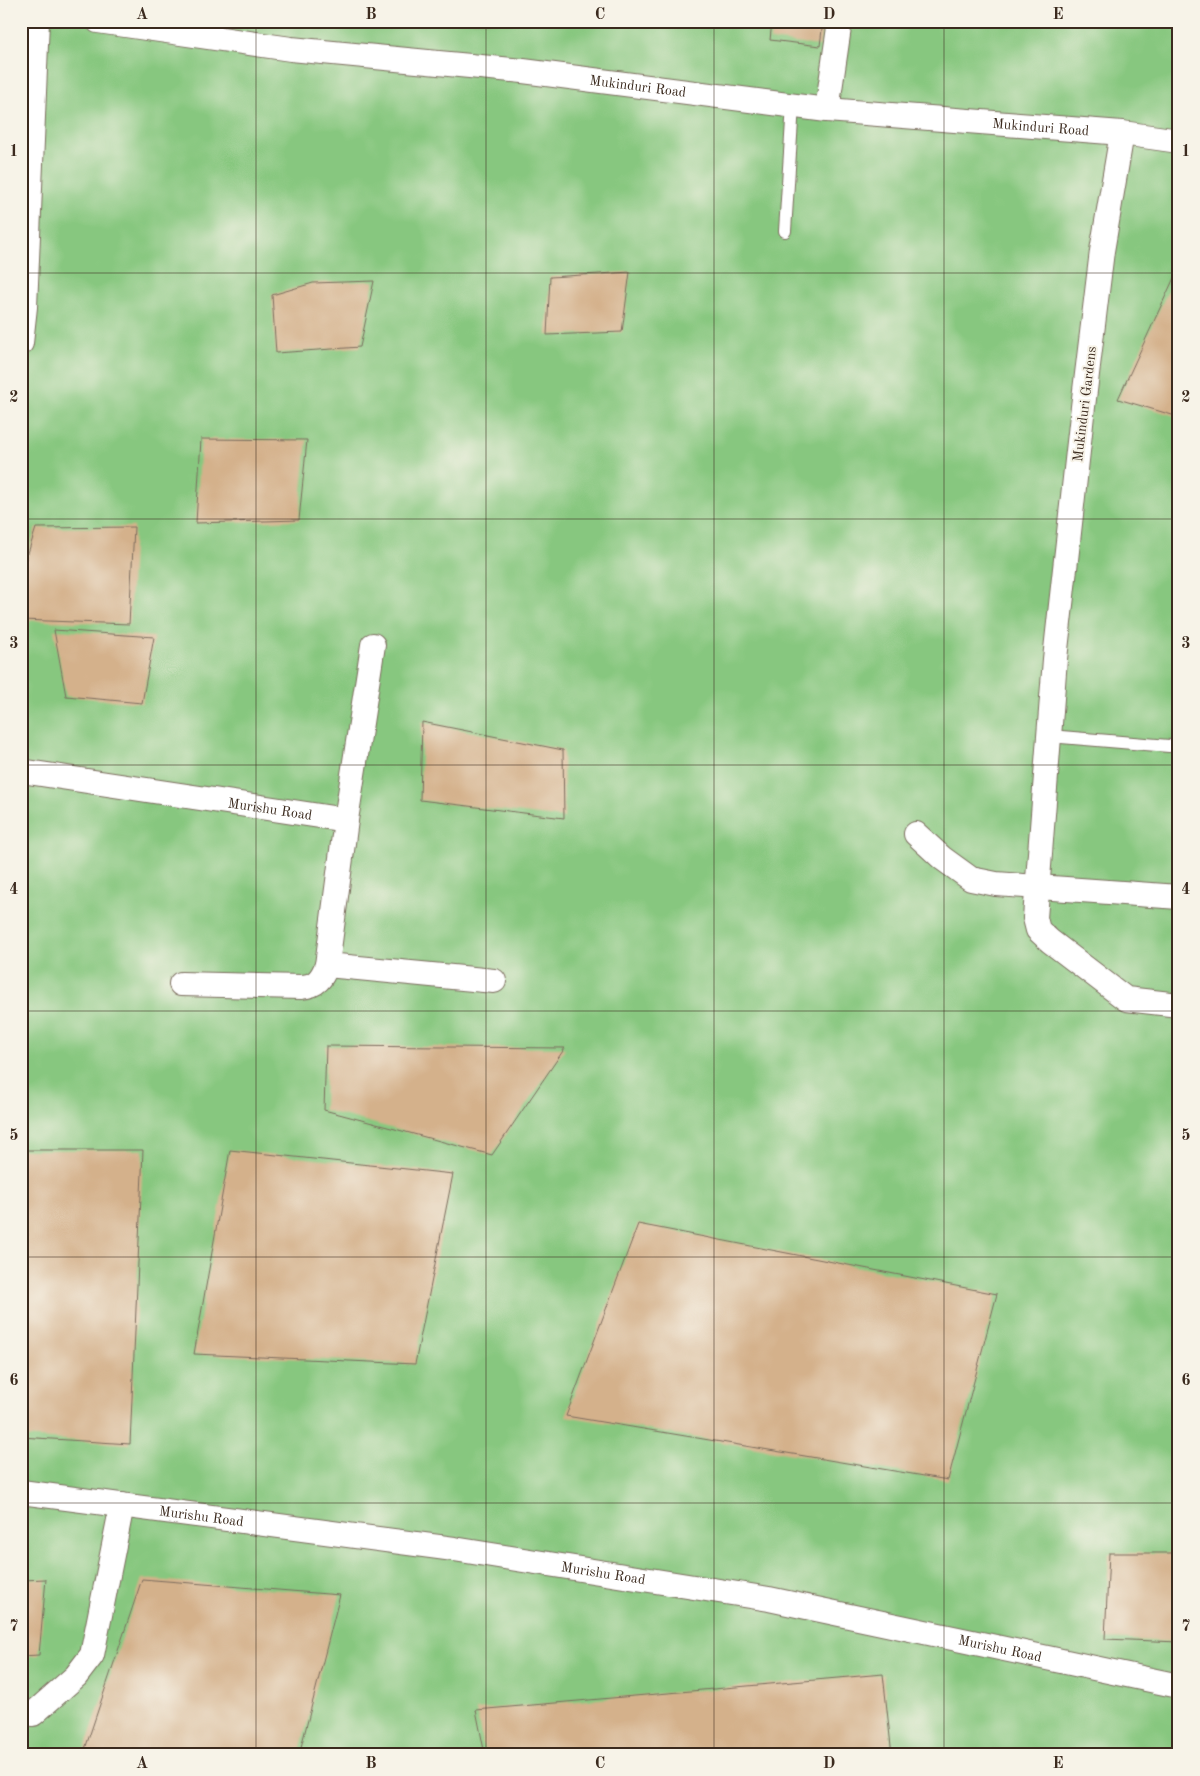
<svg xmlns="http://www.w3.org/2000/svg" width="1200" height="1776" viewBox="0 0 1200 1776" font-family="'Old Standard TT',serif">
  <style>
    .green { fill: #87c77f; stroke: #61784e }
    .building { fill: #d4b18b }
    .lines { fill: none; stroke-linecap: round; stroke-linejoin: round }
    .lane-casing { stroke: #7b6c5d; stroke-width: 14 }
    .street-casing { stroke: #7b6c5d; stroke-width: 26 }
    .lane { stroke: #fff; stroke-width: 12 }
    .street { stroke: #fff; stroke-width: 24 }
    .grid { fill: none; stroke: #3b2a1e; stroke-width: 1; stroke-opacity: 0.55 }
    .labels { text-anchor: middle; stroke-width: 4; stroke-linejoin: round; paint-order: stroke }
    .street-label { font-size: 14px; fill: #3b2a1e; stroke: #f7f3e8 }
    .neatline { fill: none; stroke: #3b2a1e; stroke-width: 2 }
    .grid-label { font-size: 16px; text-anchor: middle; font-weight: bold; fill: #3b2a1e }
  </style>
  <rect width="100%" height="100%" fill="#f7f3e8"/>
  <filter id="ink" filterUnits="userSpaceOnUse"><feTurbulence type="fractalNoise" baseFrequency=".02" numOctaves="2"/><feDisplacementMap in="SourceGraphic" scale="10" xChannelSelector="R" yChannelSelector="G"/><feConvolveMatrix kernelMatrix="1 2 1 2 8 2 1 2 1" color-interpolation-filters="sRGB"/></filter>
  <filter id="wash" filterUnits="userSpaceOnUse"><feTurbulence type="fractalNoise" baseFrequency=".0096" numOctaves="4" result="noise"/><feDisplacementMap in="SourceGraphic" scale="20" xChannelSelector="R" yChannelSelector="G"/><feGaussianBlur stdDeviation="1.12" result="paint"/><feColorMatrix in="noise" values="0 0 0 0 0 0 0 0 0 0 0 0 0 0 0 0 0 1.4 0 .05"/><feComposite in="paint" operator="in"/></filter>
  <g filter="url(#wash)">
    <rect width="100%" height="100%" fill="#f3e8d2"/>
    <!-- green -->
    <path class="green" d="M21,21H1179V1755H21Z"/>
    <g id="blocks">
      <!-- building -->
      <path class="building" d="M772,21H823L820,46L770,40Z
        M1179,267V417L1118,399Z
        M630,272L622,332L547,335L550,277Z
        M374,281L360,347L276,353L272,295L313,283Z
        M201,439L307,440L299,520L196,523Z
        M134,527L129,624L21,620V575L36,528Z
        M54,630L154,637L142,703L66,696Z
        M422,722L563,750L564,818L420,800Z
        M326,1046L565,1048L492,1155L324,1110Z
        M21,1150H143L130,1444L21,1437Z
        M230,1150L453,1174L415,1364L194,1354Z
        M638,1224L997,1294L948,1480L566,1416Z
        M1109,1553H1179V1642L1105,1639Z
        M46,1579L39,1655L21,1656V1580Z
        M142,1579L340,1595L299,1755H83Z
        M883,1674L892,1755H485L476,1710Z"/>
    </g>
  </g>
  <g filter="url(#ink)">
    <use href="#blocks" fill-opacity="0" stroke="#7b6c5d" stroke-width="1"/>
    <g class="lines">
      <!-- lane casing -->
      <g class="lane-casing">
        <path id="lane" d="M785,231L793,105
          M1049,736L1169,746L1179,745"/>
      </g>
      <!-- street casing -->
      <g class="street-casing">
        <g id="street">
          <path id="s1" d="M98,21L291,49L523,71L827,110L1122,133L1179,141"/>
          <path d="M827,110L840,21"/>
          <path d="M1122,133L1102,251L1082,415L1055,659L1035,918L1038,930L1050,941L1126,999L1179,1005"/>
          <path d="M21,343L25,307L37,21"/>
          <path id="s2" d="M21,771L346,820L373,645"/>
          <path d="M916,834L942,858L971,879L996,884L1179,897"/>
          <path d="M327,965L494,981"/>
          <path d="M181,984L301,987C317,986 322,978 327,965L346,820"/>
          <path id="s3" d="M21,1492L454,1549L769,1599L1179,1686"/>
          <path d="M33,1714L76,1676L92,1655L122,1505"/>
        </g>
      </g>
      <!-- lane -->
      <use href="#lane" class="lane"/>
      <!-- street -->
      <use href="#street" class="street"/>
    </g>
  </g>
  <!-- grid -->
  <path class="grid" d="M256,21V1755M486,21V1755M714,21V1755M944,21V1755M21,273H1179M21,519H1179M21,765H1179M21,1011H1179M21,1257H1179M21,1503H1179"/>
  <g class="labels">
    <!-- street labels -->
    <g class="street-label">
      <text dy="5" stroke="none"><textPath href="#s1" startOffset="544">Mukinduri Road</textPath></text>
      <text dy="5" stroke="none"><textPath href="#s1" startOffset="949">Mukinduri Road</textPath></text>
      <text transform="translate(1084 404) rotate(-83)" y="5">Mukinduri Gardens</text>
      <text dy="5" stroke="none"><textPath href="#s2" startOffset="252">Murishu Road</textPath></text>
      <text dy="5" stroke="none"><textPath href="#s3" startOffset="182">Murishu Road</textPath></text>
      <text dy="5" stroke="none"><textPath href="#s3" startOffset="588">Murishu Road</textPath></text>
      <text dy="5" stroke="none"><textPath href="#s3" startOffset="992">Murishu Road</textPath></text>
    </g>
  </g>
  <!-- margin -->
  <rect width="1200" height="1776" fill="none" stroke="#f7f3e8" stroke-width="55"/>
  <rect x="28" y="28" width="1144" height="1720" class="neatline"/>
  <g class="grid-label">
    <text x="142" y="19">A</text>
    <text x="371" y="19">B</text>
    <text x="600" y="19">C</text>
    <text x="829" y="19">D</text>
    <text x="1058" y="19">E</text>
    <text x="14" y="156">1</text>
    <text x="1186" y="156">1</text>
    <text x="14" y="402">2</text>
    <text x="1186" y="402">2</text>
    <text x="14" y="648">3</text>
    <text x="1186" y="648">3</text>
    <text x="14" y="894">4</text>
    <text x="1186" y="894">4</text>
    <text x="14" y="1140">5</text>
    <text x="1186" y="1140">5</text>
    <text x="14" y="1385">6</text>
    <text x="1186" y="1385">6</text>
    <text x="14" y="1631">7</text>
    <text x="1186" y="1631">7</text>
    <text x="142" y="1768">A</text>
    <text x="371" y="1768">B</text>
    <text x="600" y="1768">C</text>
    <text x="829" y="1768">D</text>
    <text x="1058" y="1768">E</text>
  </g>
</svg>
